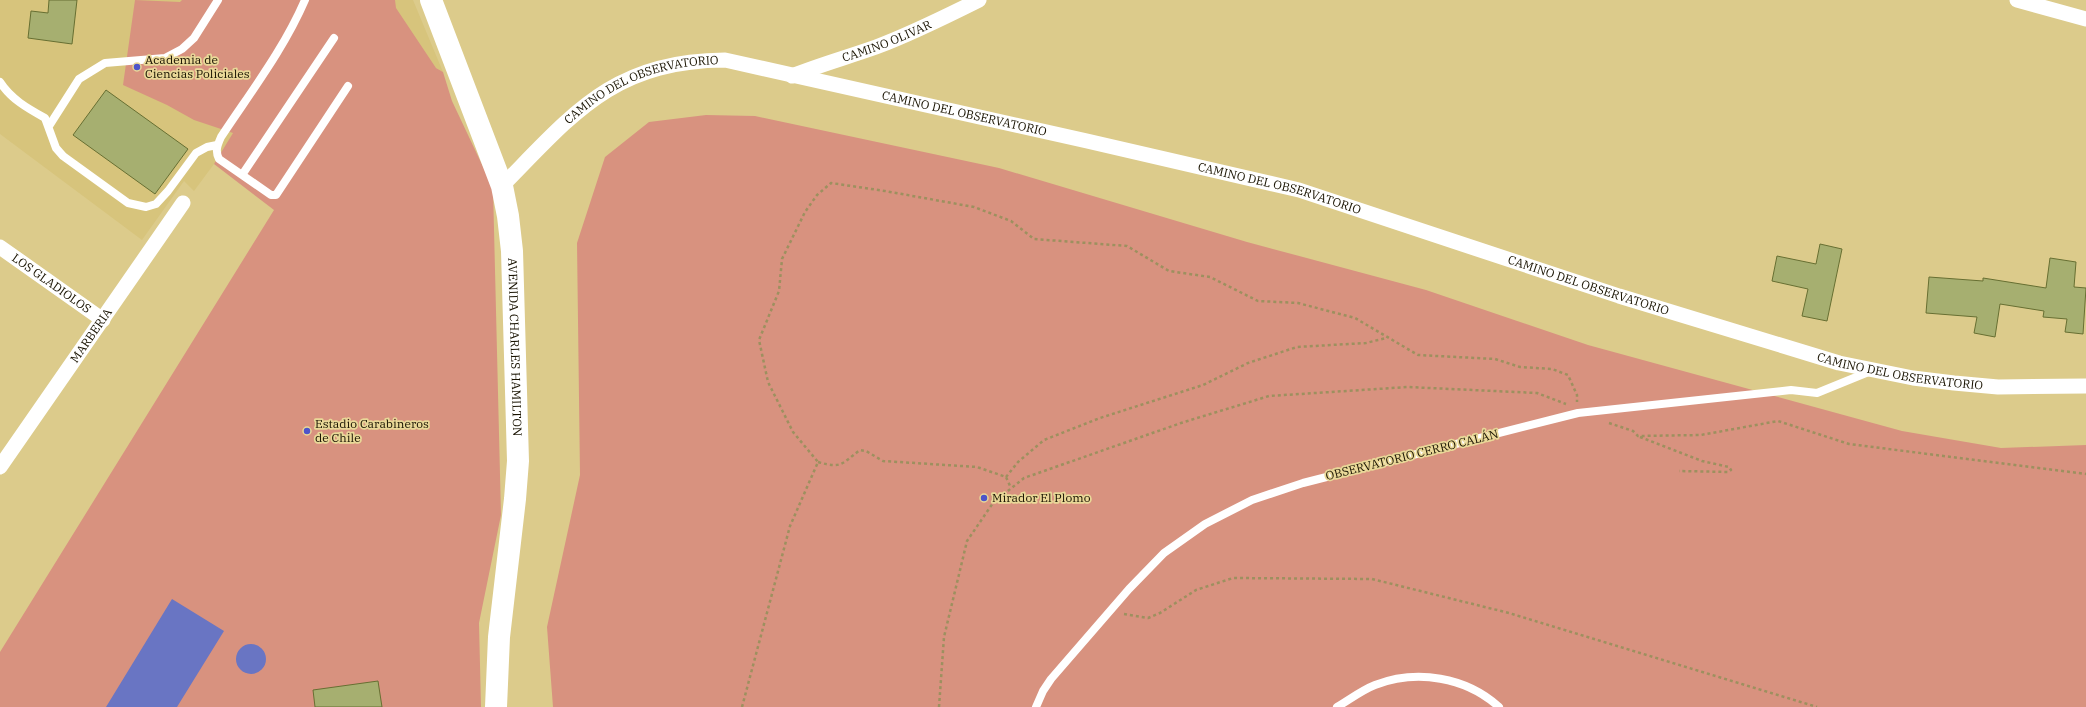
<svg xmlns="http://www.w3.org/2000/svg" width="2086" height="707" viewBox="0 0 2086 707" font-family="'IBM Plex Serif',serif">
  <style>
    .built { fill: #d7c47c }
    .green { fill: #d8927f }
    .water { fill: #6975c3 }
    .building { fill: #a6af70; stroke: #676f32 }
    .lines { fill: none; stroke-linecap: round; stroke-linejoin: round }
    .path { stroke: #9d905f; stroke-width: 2.5; stroke-dasharray: 3 3; stroke-linecap: butt }
    .service { stroke: #fff; stroke-width: 8 }
    .minor { stroke: #fff; stroke-width: 15 }
    .secondary { stroke: #fff; stroke-width: 22 }
    .poi-dot { fill: #4d54ca; stroke: #e9d898; stroke-width: 1.5 }
    .labels { text-anchor: middle; stroke-width: 3.5; stroke-linejoin: round; paint-order: stroke }
    .street-label { font-size: 12px; fill: #181200; stroke: #e9d898 }
    .poi-label { font-size: 12px; fill: #181200; stroke: #e9d898; text-anchor: start }
  </style>
  <rect width="100%" height="100%" fill="#dccb8b"/>
  <!-- built -->
  <path class="built" d="M0,0H316L214,164L194,191L184,181L142,240L0,134Z
    M319,0H413L443,72Z"/>
  <!-- green -->
  <path class="green" d="M135,0L180,2L182,0H395L396,8L436,68L443,72L452,101L493,188L501,515L479,623L481,707H0V652L274,210L214,164L233,133L194,120L167,105L123,85Z
    M706,115L755,116L999,168L1247,242L1426,290L1588,345L1902,431L2001,448L2086,445V707H553L547,627L580,475L577,243L605,157L649,122Z"/>
  <!-- water -->
  <path class="water" d="M172,599L224,631L177,707H106Z
    M236 659a15 15 0 1 1 30 0a15 15 0 1 1-30 0Z"/>
  <!-- building -->
  <path class="building" d="M49,0H77L72,44L28,38L31,11L48,13Z
    M106,90L188,149L155,194L73,135Z
    M1820,244L1842,249L1827,321L1802,316L1808,289L1772,281L1777,256L1816,264Z
    M2050,258L2076,262L2074,287L2086,288L2083,334L2065,332L2067,319L2043,317L2044,311L2000,304L1995,337L1974,333L1977,317L1926,313L1929,277L1983,281V278L2046,288Z
    M378,681L382,707H315L313,690Z"/>
  <g class="lines">
    <!-- path -->
    <path class="path" d="M1609,423L1633,431L1638,436L1701,435L1778,421L1849,444L2086,474
      M1640,437L1702,461L1729,467L1731,470L1728,472L1679,471
      M818,462C842,469 841,464 860,450L866,451L883,461L977,467L1006,477L1011,488
      M1006,477L1018,462L1044,440L1100,418L1203,385L1248,363L1297,347L1366,343L1386,338
      M1124,614L1148,618L1160,613L1196,590L1233,578L1372,579L1509,613L1817,707
      M742,707L790,526L818,462L793,432L768,382L759,340L779,291L782,259L805,212L817,195L831,183L885,191L974,207L1011,221L1034,239L1127,246L1169,271L1210,277L1258,301L1298,303L1355,318L1418,355L1495,359L1520,367L1552,369L1568,375L1577,395V402
      M939,707L944,637L967,541L993,503L1024,478L1181,423L1269,396L1408,387L1537,393L1566,404"/>
    <!-- service -->
    <path class="service" d="M305,0C284,49 250,93 221,137C217,146 215,151 219,159L271,195H276L348,86
      M0,82C11,99 27,108 45,118L56,148L63,156L128,203L146,207L156,204L168,191L196,153L207,147L217,145
      M49,126L79,79L105,63L165,58L182,49L194,38L218,0
      M242,175L334,38
      M1036,707L1043,691L1051,679L1129,589L1164,553L1205,524L1252,500L1303,483L1578,413L1791,390L1817,393L1871,371
      M1337,707C1349,700 1362,690 1375,685C1417,669 1466,677 1499,707"/>
    <!-- minor -->
    <g class="minor">
      <path d="M2017,0L2086,19"/>
      <path id="s1" d="M792,76C819,65 848,57 876,47C911,34 945,17 979,0"/>
      <path id="s2" d="M502,186C574,113 613,61 725,60L1087,141L1299,190L1619,296L1839,363L1913,378L1954,383L1998,387L2086,386"/>
      <path id="s3" d="M0,247L103,320"/>
      <path id="s4" d="M0,467L183,203"/>
    </g>
    <!-- secondary -->
    <path class="secondary" id="s5" d="M431,0L502,186L508,216L512,251L518,461L515,499L499,637L496,707"/>
  </g>
  <!-- markers -->
  <g class="poi-dot">
    <circle cx="137" cy="67" r="4"/>
    <circle cx="307" cy="431" r="4"/>
    <circle cx="984" cy="498" r="4"/>
  </g>
  <g class="labels">
    <!-- street labels -->
    <g class="street-label">
      <text dy="4" stroke="none"><textPath href="#s1" startOffset="101">CAMINO OLIVAR</textPath></text>
      <text dy="4" stroke="none"><textPath href="#s2" startOffset="175">CAMINO DEL OBSERVATORIO</textPath></text>
      <text dy="4" stroke="none"><textPath href="#s2" startOffset="511">CAMINO DEL OBSERVATORIO</textPath></text>
      <text dy="4" stroke="none"><textPath href="#s2" startOffset="835">CAMINO DEL OBSERVATORIO</textPath></text>
      <text dy="4" stroke="none"><textPath href="#s3" startOffset="63">LOS GLADIOLOS</textPath></text>
      <text dy="4" stroke="none"><textPath href="#s2" startOffset="1159">CAMINO DEL OBSERVATORIO</textPath></text>
      <text dy="4" stroke="none"><textPath href="#s4" startOffset="160">MARBERIA</textPath></text>
      <text dy="4" stroke="none"><textPath href="#s5" startOffset="361">AVENIDA CHARLES HAMILTON</textPath></text>
      <text dy="4" stroke="none"><textPath href="#s2" startOffset="1483">CAMINO DEL OBSERVATORIO</textPath></text>
      <text transform="translate(1412 455) rotate(-14)" y="4">OBSERVATORIO CERRO CALÁN</text>
    </g>
    <!-- poi labels -->
    <g class="poi-label">
      <text x="145" y="64">Academia de<tspan x="145" dy="14">Ciencias Policiales</tspan></text>
      <text x="315" y="428">Estadio Carabineros<tspan x="315" dy="14">de Chile</tspan></text>
      <text x="992" y="502">Mirador El Plomo</text>
    </g>
  </g>
</svg>
